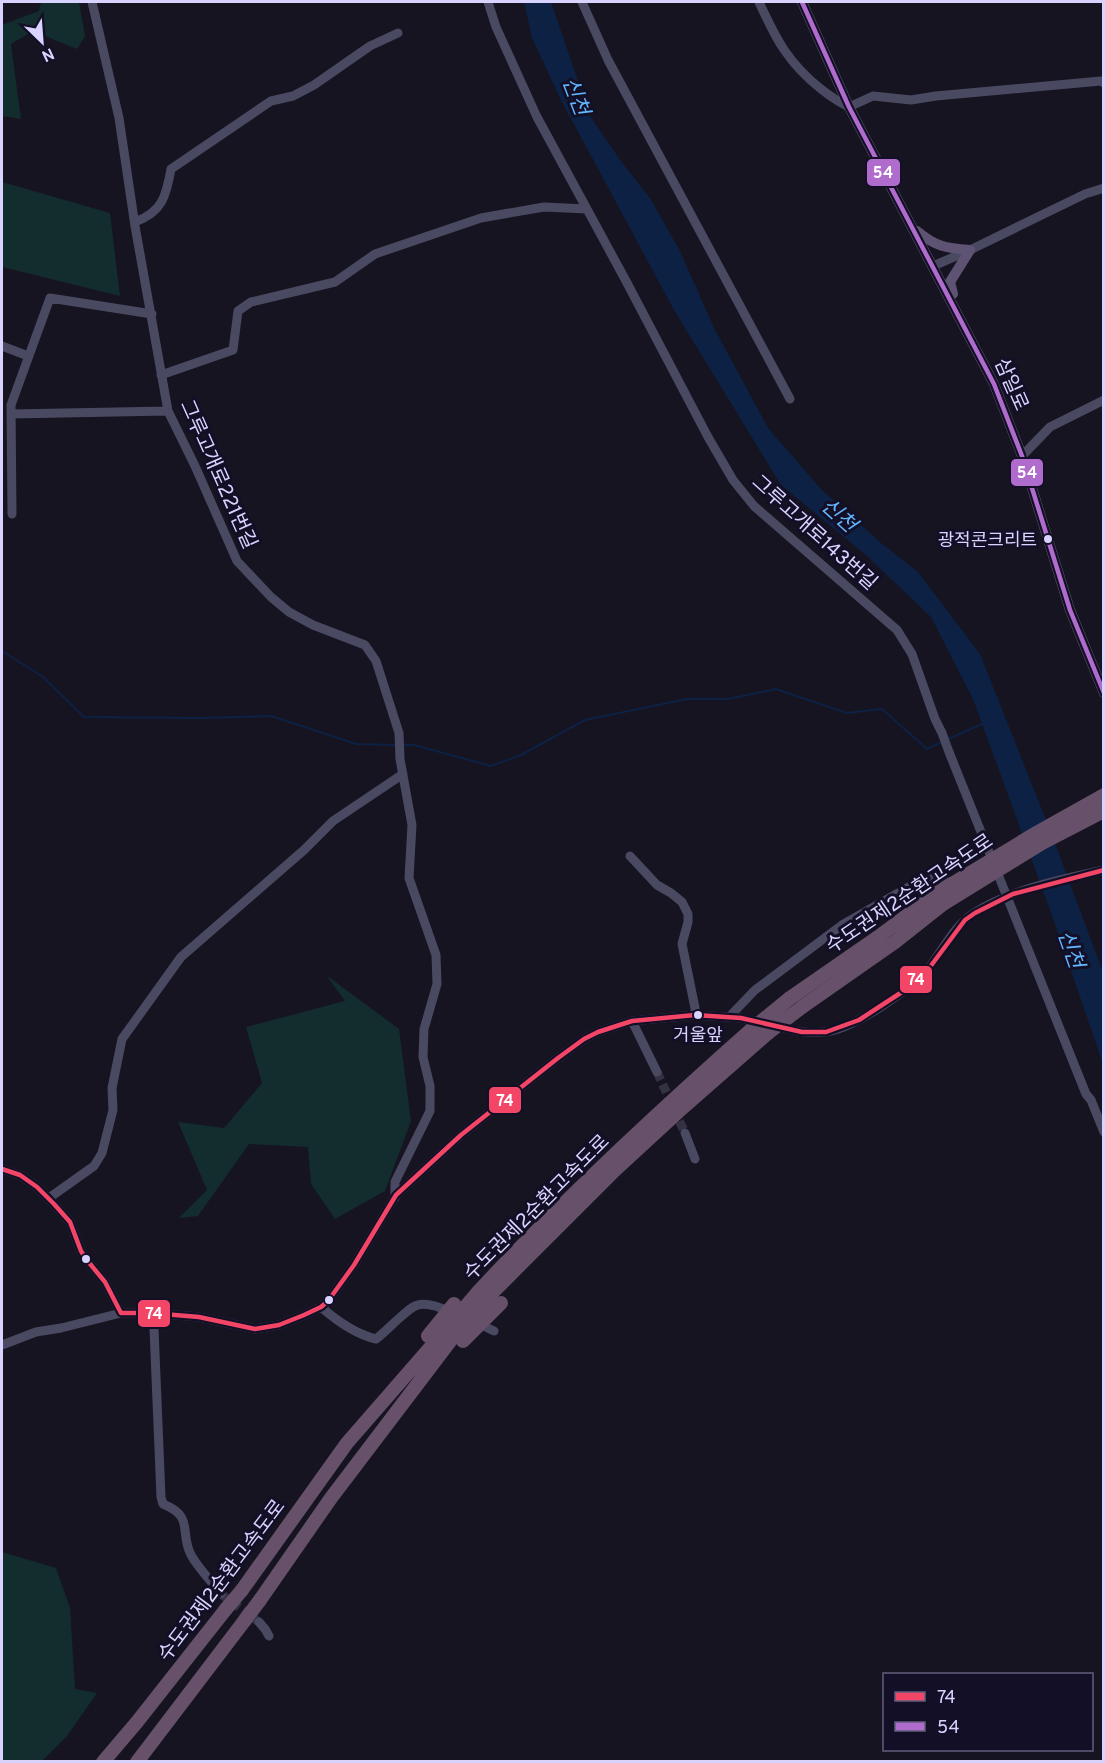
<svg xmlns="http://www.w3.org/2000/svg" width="1105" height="1763" viewBox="0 0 1105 1763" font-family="Overpass,'Noto Sans KR',sans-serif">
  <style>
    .green { fill: #132c2d }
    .water { fill: #0d2144 }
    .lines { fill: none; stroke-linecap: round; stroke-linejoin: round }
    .stream { stroke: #0d2144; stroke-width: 2 }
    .minor-tunnel { stroke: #333142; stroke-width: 9; stroke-dasharray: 9 4.5; stroke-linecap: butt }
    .minor { stroke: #4a4962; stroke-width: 9 }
    .major { stroke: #5e5373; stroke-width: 10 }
    .highway { stroke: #67516a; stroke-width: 14 }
    .highway-bridge { stroke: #67516a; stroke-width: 14 }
    .bus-1-casing { stroke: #130f26; stroke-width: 9 }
    .bus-2-casing { stroke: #130f26; stroke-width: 9 }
    .bus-1 { stroke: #f34667; stroke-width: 4.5 }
    .bus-2 { stroke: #b06ccc; stroke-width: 4.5 }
    .bus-dot { fill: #d9d4ff; stroke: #130f26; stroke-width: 2 }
    .labels { text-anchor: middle; stroke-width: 6; stroke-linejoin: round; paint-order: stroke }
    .bus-label { font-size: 18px; fill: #d9d4ff; stroke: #130f26; text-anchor: end }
    .street-label { font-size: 20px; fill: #d9d4ff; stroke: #130f26 }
    .water-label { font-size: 21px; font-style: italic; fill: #62b6ff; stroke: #130f26 }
    .line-badge { stroke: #130f26; stroke-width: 2 }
    .badge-label { font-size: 16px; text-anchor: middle; font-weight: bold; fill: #fff }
  </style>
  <rect width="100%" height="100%" fill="#161421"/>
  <!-- green -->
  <path class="green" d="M41,2H79L85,36L77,49L33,31L11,44L21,119L2,116V25L39,11Z
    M2,182L110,213L120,296L2,267Z
    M326,975L399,1029L411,1121L385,1191L335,1219L311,1184L308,1147L249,1144L198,1216L179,1218L207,1190L178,1122L224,1128L262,1083L246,1027L345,1001Z
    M2,1552L56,1568L70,1608L75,1689L97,1693L67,1736L42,1761H2Z"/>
  <!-- water -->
  <path class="water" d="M524,2H551L590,116L620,160L650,198L680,251L715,330L768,428L821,489L881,543L918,572L980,654L1050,830L1103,972V1064L1054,921L973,699L931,617L867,556L781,485L674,310L561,100L532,38Z"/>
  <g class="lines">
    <!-- stream -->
    <path class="stream" d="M2,651L43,677L84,717L200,718L271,716L356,744L396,745
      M946,740L982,724
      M402,745H414L491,766L521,755L585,720L687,699H728L776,689L847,713L882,709L927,749L941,742"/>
    <!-- minor-tunnel -->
    <path class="minor-tunnel" d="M657,1072L685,1133
      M221,1594L259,1622"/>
    <!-- minor -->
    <path class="minor" d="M92,2L119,118L135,226L168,411L195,466L237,561L271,597L289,612L313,625L365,645L376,661L399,733L400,759L412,825L409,878L436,955L437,984L424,1029L423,1057L430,1086V1111L395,1182V1198
      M488,2L496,27L537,117L626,281L708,437L733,480L754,506L897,630L912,654L935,719L942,733L949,752L1086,1094L1091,1100L1104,1132
      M582,2L608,60L790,399
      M759,2C776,39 788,63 821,89C830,96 838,102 849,107L873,96L911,100L936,96L1101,81L1104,83
      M135,222C162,212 166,197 171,169L271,101L293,96L314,85L370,46L398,33
      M933,266L970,250L1085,194L1104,188
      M2,346L28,356
      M161,375L233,350L238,311L251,302L335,282L375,254L481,218L544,207L587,209
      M11,414L168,411
      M1022,456L1050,427L1104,400
      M12,514L11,405L50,298L152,314
      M630,856L657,885L671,893L682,902L688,914V922L682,944L695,1008V1015
      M729,1017L755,990L842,925L916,883L937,877L948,882
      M632,1021L657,1072
      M775,1026C791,1030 807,1034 824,1032C853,1030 913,988 931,965C944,948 955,925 974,913C1010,890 1062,879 1104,870
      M685,1133L695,1159
      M2,1169L20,1175L37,1187L54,1204L70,1222L81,1251L86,1259L105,1282L121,1313H151L199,1317L255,1329L279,1325L304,1315L321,1307L328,1301L354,1265L396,1195L461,1135L558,1058L584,1039L598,1032L632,1021L695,1015L741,1018L761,1023
      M49,1198L94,1166L102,1153L113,1110L112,1088L122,1039L181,957L304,850L333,821L403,774
      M321,1307C337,1321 355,1334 376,1339C387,1331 408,1307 418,1305C427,1302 442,1308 451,1312
      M151,1313L154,1329L161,1497L163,1504C195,1517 179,1532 191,1555C199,1569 211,1581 221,1594
      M475,1322L494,1331
      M2,1345L36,1332L61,1328L121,1313
      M259,1622L265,1629L269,1636"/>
    <!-- major -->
    <path class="major" d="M802,2L849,107L994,384L1022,456L1070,610L1104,693
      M917,231C936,247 946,248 970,250L950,282L953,294"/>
    <!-- highway -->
    <path class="highway" d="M790,998L878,937L937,893
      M802,1007L895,942L943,904
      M478,1292C564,1199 658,1112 753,1028
      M486,1299L616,1169L679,1111L768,1033
      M242,1590L347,1443L442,1334
      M260,1600L331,1498L454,1336
      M103,1762L137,1722L226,1609
      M137,1762L245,1620"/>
    <!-- highway-bridge -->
    <path class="highway-bridge" d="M937,893L1038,832L1104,795
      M943,904L1042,843L1104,811
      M753,1028L790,998
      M768,1033L802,1007
      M442,1334L478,1292
      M428,1336L454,1304
      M454,1336L486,1299
      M463,1341L501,1303
      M226,1609L242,1590
      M245,1620L260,1600"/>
    <!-- bus-1 casing -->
    <g class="bus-1-casing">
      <path id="bus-1" d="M2,1169L20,1175L37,1187L54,1204L70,1222L81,1251L86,1259L105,1282L121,1313H151L199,1317L255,1329L279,1325L304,1315L321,1307L328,1301L354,1265L396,1195L461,1135L558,1058L584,1039L598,1032L632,1021L695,1015L741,1018L802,1032H826L859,1020L902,992L930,967L965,920L975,913L1013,894L1104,870"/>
    </g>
    <!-- bus-2 casing -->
    <g class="bus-2-casing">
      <path id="bus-2" d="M802,2L849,107L994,384L1022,456L1070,610L1104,693"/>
    </g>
    <!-- bus-1 -->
    <use href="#bus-1" class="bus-1"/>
    <!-- bus-2 -->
    <use href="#bus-2" class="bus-2"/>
  </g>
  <!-- markers -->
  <g class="bus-dot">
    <circle cx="1048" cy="539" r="5"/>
    <circle cx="698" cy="1015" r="5"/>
    <circle cx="86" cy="1259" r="5"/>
    <circle cx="329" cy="1300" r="5"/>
  </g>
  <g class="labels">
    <!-- bus labels -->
    <g class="bus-label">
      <text x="1037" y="546">광적콘크리트</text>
      <text x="698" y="1041" text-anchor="middle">거울앞</text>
    </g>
    <!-- street labels -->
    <g class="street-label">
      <text transform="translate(1012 384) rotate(66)" y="7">삼일로</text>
      <text transform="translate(219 474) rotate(66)" y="7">그루고개로221번길</text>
      <text transform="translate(815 532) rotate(42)" y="7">그루고개로143번길</text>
      <text transform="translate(909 893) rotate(-34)" y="7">수도권제2순환고속도로</text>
      <text transform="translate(536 1207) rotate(-45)" y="7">수도권제2순환고속도로</text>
      <text transform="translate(221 1580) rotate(-53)" y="7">수도권제2순환고속도로</text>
    </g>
    <!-- water labels -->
    <g class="water-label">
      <text transform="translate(576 96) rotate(69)" y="7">신천</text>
      <text transform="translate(839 515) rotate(42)" y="7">신천</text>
      <text transform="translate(1071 949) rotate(71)" y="7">신천</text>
    </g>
  </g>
  <g class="line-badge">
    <rect x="866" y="158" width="35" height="29" rx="6" fill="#b06ccc"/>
    <rect x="1010" y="458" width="34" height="29" rx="6" fill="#b06ccc"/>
    <rect x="899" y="965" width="34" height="29" rx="6" fill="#f34667"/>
    <rect x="488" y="1086" width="34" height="28" rx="6" fill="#f34667"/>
    <rect x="137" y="1299" width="34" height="29" rx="6" fill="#f34667"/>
  </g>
  <g class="badge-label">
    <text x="883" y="178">54</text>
    <text x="1027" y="478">54</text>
    <text x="916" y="985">74</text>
    <text x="505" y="1106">74</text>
    <text x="154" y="1319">74</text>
  </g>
  <!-- border -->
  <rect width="1105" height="1763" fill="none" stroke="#d9d4ff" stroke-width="6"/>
  <!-- legend -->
  <rect x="883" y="1673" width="210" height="78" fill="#130f26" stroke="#625e7d" stroke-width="1.5"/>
  <rect x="895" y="1692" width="30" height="9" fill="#f34667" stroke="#625e7d" stroke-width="1.5"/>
  <text x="937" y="1703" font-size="18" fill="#d9d4ff">74</text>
  <rect x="895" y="1722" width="30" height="9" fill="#b06ccc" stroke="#625e7d" stroke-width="1.5"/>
  <text x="937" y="1733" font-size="18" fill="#d9d4ff">54</text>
  <!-- north arrow -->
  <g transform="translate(42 42) rotate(155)" stroke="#130f26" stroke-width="4.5" paint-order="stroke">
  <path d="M0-4.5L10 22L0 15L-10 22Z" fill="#d9d4ff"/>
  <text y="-9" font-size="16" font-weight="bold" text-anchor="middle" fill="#d9d4ff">N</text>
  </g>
</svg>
